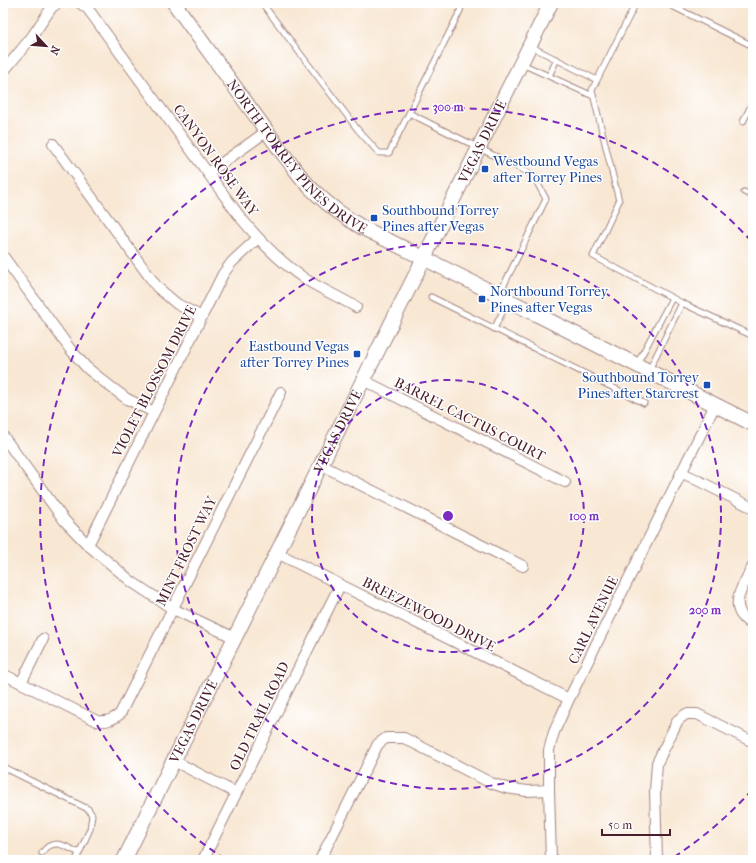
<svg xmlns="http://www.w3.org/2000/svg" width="756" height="863" viewBox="0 0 756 863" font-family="'IM FELL French Canon',serif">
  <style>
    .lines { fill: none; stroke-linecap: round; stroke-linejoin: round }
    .lane-casing { stroke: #a1837f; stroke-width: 7 }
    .street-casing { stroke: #a1837f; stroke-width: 12 }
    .secondary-casing { stroke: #a1837f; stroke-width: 16 }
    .lane { stroke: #fff; stroke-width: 5 }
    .street { stroke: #fff; stroke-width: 10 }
    .secondary { stroke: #fff; stroke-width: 14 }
    .ring { fill: none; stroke: #7b2cbf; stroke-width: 2; stroke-dasharray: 7 5 }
    .transit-dot { fill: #1a4fb4; stroke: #fff; stroke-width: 1.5 }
    .labels { text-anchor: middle; stroke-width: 3; stroke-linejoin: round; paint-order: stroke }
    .street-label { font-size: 14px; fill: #4a1f2b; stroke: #fff }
    .transit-label { font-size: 14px; fill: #164399; stroke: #fff; text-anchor: start }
    .centre { fill: #7b2cbf; stroke: #fff; stroke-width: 2 }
    .ring-label { font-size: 12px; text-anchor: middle; font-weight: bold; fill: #7b2cbf; stroke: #fff; stroke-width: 3; stroke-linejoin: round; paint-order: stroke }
  </style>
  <rect width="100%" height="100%" fill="#fff"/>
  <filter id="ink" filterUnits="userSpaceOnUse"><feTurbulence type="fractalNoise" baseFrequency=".025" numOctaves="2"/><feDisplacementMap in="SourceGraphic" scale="8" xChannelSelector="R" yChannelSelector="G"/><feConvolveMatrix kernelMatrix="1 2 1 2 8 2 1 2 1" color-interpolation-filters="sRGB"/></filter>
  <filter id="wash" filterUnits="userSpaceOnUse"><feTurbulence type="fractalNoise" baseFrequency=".012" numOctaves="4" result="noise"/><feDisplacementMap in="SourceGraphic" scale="16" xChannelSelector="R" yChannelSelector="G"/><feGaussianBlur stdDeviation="0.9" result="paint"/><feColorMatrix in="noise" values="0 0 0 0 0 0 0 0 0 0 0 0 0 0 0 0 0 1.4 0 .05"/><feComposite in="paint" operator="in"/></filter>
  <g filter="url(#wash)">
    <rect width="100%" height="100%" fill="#f8e7d3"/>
  </g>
  <g filter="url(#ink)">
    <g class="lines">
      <!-- lane casing -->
      <g class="lane-casing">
        <path id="lane" d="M262,3L358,130L379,153H389L460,11L462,3
          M636,3L592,90L619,201L593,256L682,303L753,336
          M666,3L753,46
          M530,46L597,80
          M522,64L593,96
          M549,76L557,59
          M409,113L533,175L546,199L499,295
          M743,122L753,101
          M744,192L753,196
          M431,297L644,403
          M494,329L508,301
          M637,364L672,298
          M649,370L682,303
          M3,767L88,809L92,815L90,829L76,860
          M42,853C53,837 66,846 79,853"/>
      </g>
      <!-- street casing -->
      <g class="street-casing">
        <path id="street" d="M80,3L88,9L240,217C259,240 280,262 305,279C321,289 339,297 356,307
          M3,72L31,38L52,7L58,3
          M53,144L157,287L177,304L202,317
          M208,173L267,131
          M3,256L70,349L87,368L107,384L127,399L154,412
          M363,380L565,482
          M3,436L64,520L88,545L132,582L173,609L235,638
          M321,465L523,566
          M681,472L753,508
          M88,545L223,274L232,262L258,238
          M277,553L569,699
          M753,566C742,588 725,609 753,625
          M3,674L97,721C107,722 112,720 120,714L281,392
          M21,683L43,639
          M174,761L236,793
          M203,860L340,585
          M320,860L378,744L386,738H404L491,783L506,788L527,791L549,790
          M551,860L549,790V750L554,732L569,699L715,405
          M657,860L655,791L657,763L678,720L686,714H697L753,742"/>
      </g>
      <!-- secondary casing -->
      <g class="secondary-casing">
        <g id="secondary">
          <path id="s1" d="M174,3L284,155C294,167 303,182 316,193C330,207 346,218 363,228L538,315L753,424"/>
          <path id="s2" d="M124,860L551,3"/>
        </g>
      </g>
      <!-- lane -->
      <use href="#lane" class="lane"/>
      <!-- street -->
      <use href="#street" class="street"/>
      <!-- secondary -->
      <use href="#secondary" class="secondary"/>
    </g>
  </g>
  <!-- distance rings -->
  <g class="ring">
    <circle cx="448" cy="516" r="136"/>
    <circle cx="448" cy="516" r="273"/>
    <path d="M752 790A409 409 0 0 1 671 859M225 859A409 409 0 1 1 752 242"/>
  </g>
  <!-- markers -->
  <g class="transit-dot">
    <rect x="481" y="165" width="8" height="8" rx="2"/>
    <rect x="370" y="214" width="8" height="8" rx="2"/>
    <rect x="478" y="295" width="8" height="8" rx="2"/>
    <rect x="353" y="350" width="8" height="8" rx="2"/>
    <rect x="703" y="381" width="8" height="8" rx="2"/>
  </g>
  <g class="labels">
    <!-- street labels -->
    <g class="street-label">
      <text dy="5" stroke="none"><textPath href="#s2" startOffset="803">VEGAS DRIVE</textPath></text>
      <text dy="5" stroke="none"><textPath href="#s1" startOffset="198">NORTH TORREY PINES DRIVE</textPath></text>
      <text transform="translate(216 160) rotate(54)" y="5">CANYON ROSE WAY</text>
      <text transform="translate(154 381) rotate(-63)" y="5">VIOLET BLOSSOM DRIVE</text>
      <text transform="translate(470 419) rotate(27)" y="5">BARREL CACTUS COURT</text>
      <text dy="5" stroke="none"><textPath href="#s2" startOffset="479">VEGAS DRIVE</textPath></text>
      <text transform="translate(186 551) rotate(-64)" y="5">MINT FROST WAY</text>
      <text transform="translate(429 614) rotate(27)" y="5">BREEZEWOOD DRIVE</text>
      <text transform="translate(593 620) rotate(-64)" y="5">CARL AVENUE</text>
      <text transform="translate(259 716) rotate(-64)" y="5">OLD TRAIL ROAD</text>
      <text dy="5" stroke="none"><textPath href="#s2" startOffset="155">VEGAS DRIVE</textPath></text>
    </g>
    <!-- transit labels -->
    <g class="transit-label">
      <text x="493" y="166">Westbound Vegas<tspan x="493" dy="16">after Torrey Pines</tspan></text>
      <text x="382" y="215">Southbound Torrey<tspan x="382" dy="16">Pines after Vegas</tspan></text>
      <text x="490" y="296">Northbound Torrey<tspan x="490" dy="16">Pines after Vegas</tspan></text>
      <text x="349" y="351" text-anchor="end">Eastbound Vegas<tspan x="349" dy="16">after Torrey Pines</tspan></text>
      <text x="699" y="382" text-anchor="end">Southbound Torrey<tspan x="699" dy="16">Pines after Starcrest</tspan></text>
    </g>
  </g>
  <circle cx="448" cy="516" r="6" class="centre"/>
  <g class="ring-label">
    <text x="448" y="111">300 m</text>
    <text x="584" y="520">100 m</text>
    <text x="705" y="614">200 m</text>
  </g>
  <!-- margin -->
  <rect width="756" height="863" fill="none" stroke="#fff" stroke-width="16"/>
  <!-- north arrow -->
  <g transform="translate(46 46) rotate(116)" stroke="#ffffff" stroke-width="3" paint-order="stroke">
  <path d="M0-3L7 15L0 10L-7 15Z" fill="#4a1f2b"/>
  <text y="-6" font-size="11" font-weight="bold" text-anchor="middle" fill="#4a1f2b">N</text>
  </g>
  <!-- scale -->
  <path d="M602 829v6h68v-6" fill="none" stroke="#4a1f2b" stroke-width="2"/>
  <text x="608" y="829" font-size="12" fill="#4a1f2b" stroke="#ffffff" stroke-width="3" paint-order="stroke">50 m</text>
</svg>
